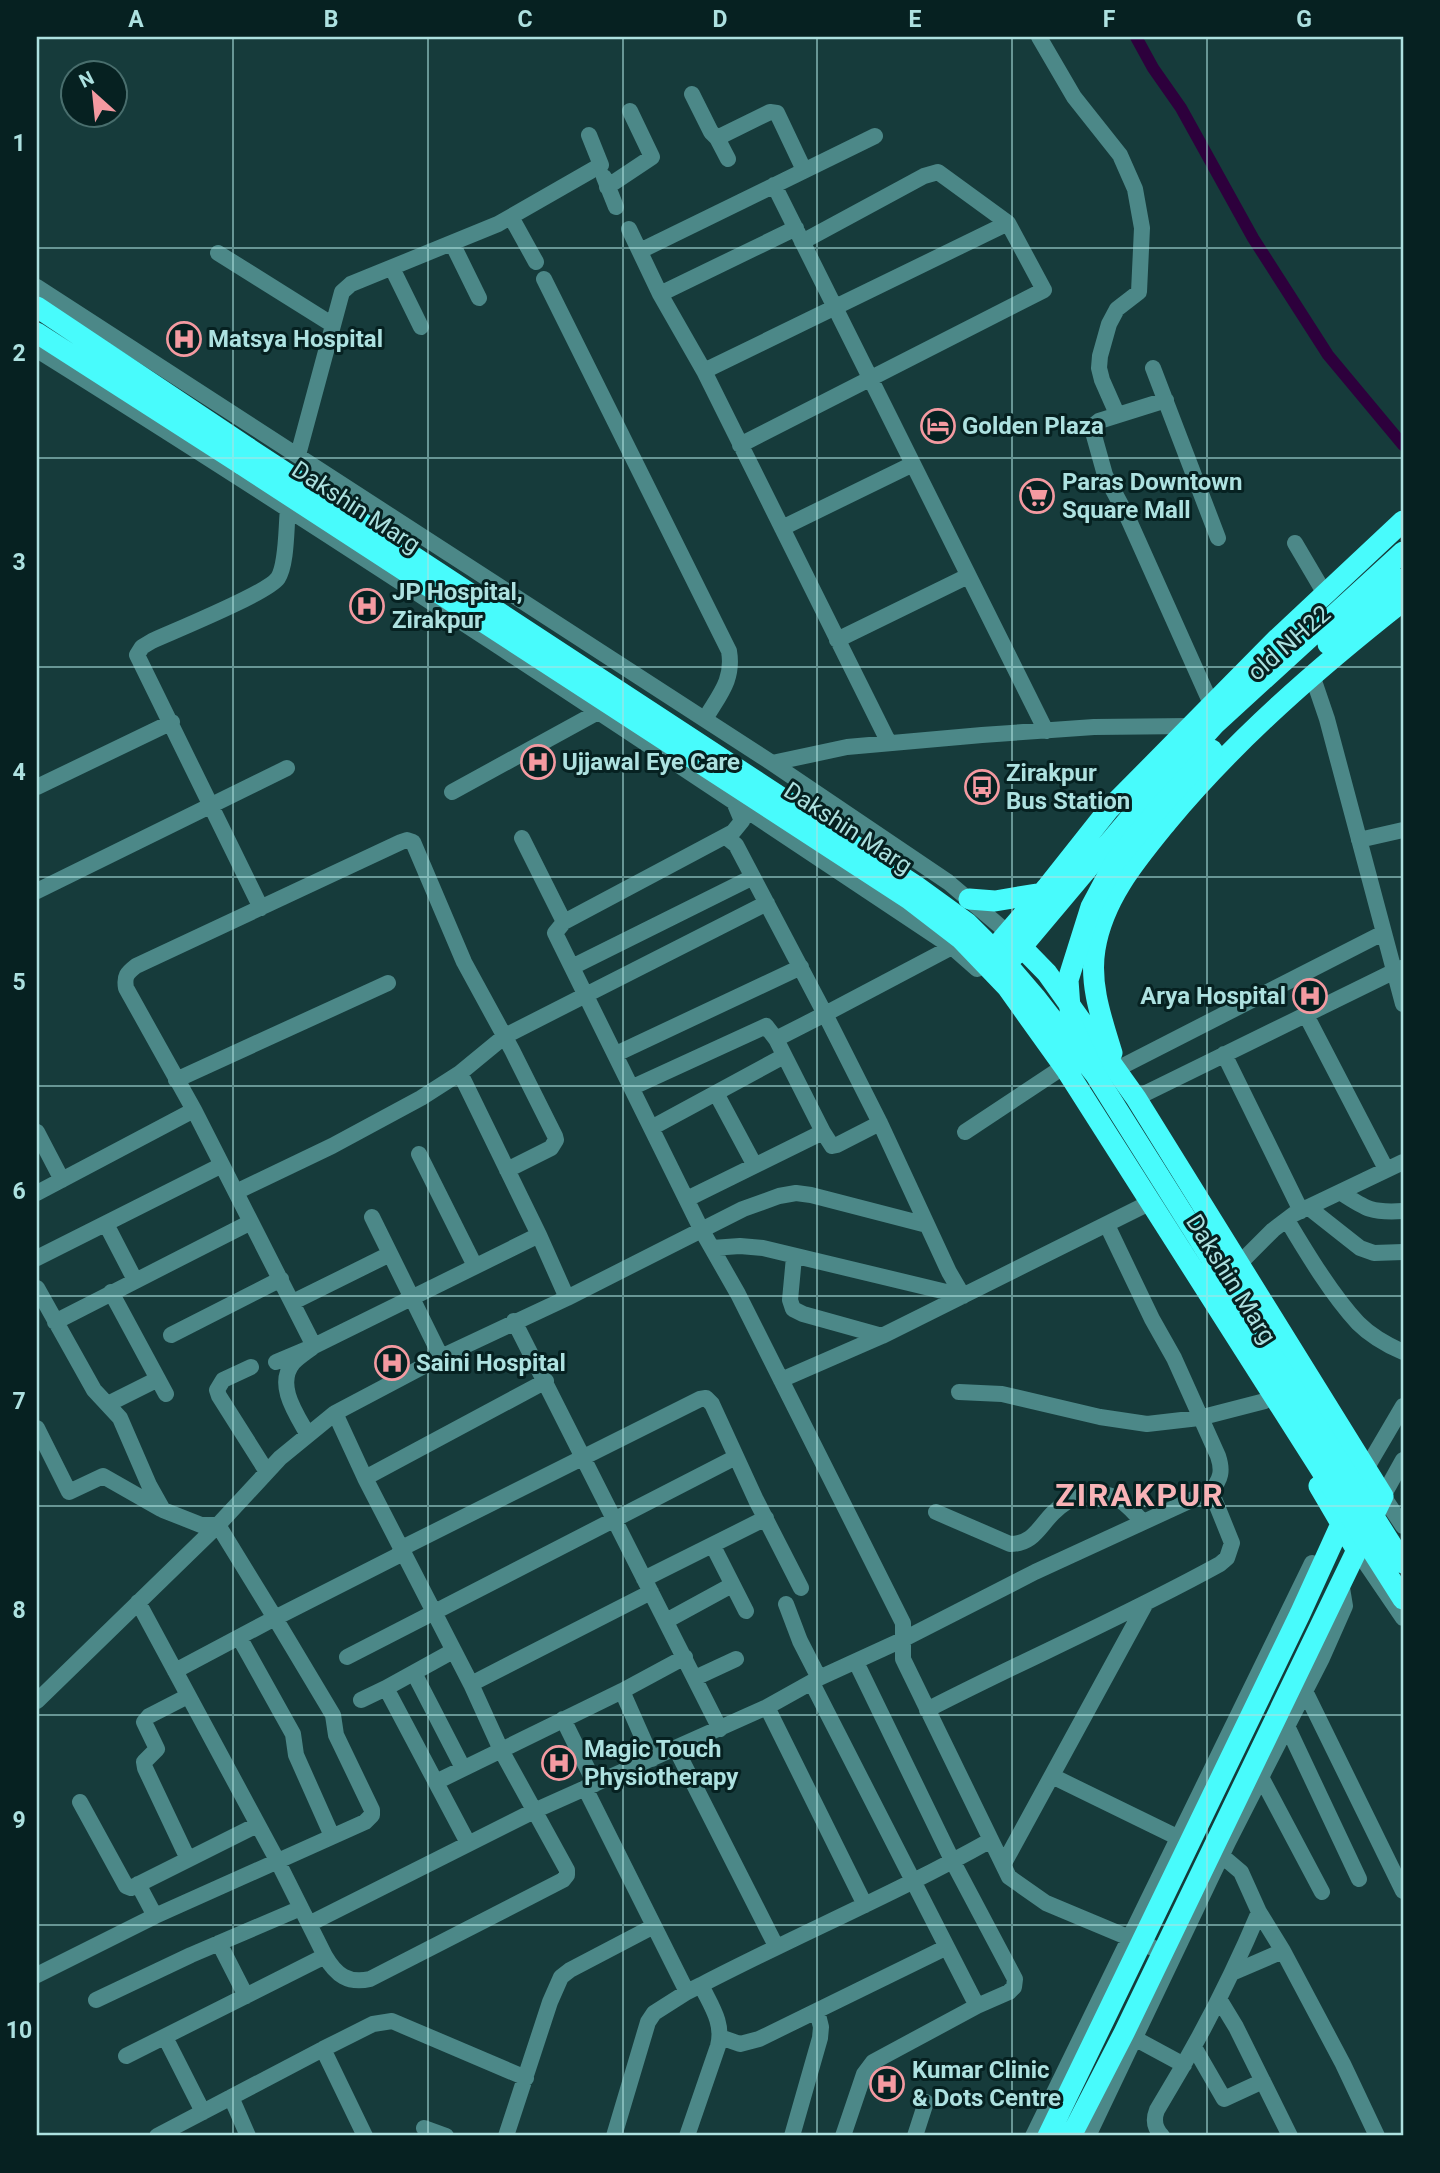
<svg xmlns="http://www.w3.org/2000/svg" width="1440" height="2173" viewBox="0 0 1440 2173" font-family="Roboto,sans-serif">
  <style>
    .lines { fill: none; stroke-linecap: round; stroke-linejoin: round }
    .canal { stroke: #2d003c; stroke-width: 12 }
    .minor { stroke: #4c8888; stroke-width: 16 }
    .highway { stroke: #48fbfc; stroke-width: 21 }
    .highway-bridge { stroke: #48fbfc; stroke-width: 21 }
    .grid { fill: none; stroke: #ade1e0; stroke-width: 2; stroke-opacity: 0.55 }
    .labels { text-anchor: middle; stroke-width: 6; stroke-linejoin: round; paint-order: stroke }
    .poi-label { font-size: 24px; font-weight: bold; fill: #ade1e0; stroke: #062121; text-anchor: start }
    .street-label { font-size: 24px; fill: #ade1e0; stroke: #062121 }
    .district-label { font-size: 32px; font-weight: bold; letter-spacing: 2px; fill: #f8b3b7; stroke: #062121 }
    .neatline { fill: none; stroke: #ade1e0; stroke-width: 2.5 }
    .grid-label { font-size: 23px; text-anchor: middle; font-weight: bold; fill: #ade1e0 }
  </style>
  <rect width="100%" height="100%" fill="#163b3b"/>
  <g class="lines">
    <!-- canal -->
    <path class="canal" d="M1136,37L1153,68L1181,108L1253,238L1328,355L1403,445"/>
    <!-- minor -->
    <path class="minor" d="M1039,37L1074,97L1120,155L1135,189L1142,228L1139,292L1117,309L1109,324L1100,356L1099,368L1102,380L1117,414
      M692,94L711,132L717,138L770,112L777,113L804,170
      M717,138L728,159
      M604,177L616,207
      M774,185L1046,731
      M607,187L652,157L630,111
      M511,217L536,262
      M629,229L660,294L704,371L889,743
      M452,243L479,298
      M640,251L875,136
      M218,253L333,325
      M392,268L421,327
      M544,279L729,651C734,680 719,695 705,719
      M37,287L772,763L948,882L1008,933
      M660,294L796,228
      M37,350C346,543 649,745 952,947L977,969
      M1153,368L1218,538
      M704,371L1008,223
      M1166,400L1099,421L1094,425L1093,432L1105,475L1127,516L1212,706
      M740,445L1044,290L1008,223L938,172L924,176L802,242
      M298,455L342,292L351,284L498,224L601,165L589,135
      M782,528L913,464
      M1295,543L1325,594
      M837,640L968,576
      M1312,675L1327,719L1403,1004
      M772,763L847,747L982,735L1094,727L1191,726
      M37,787L172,722
      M452,792L598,712
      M734,802L742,821L733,832L564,922L555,933L701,1229L738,1294L903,1623V1659L1009,1877L1046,1903L1163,1952
      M726,837L736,845L825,1014L776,1039
      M522,838L564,922
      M1359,840L1403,830
      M37,891L287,768
      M261,908L137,655L142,647L152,641C174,631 268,593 278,578C287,564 286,527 288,509
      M952,947L825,1014L880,1123L949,1272L963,1296
      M572,967L753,877
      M1306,1015L1386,1169
      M616,1054L801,967
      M1224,1054L1301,1211
      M1117,1069L1383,933
      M460,1073L539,1235
      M176,1080L388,983
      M633,1087L766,1026L776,1039L823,1132
      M716,1093L754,1164
      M1136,1098L1401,968
      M653,1127L784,1056
      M37,1132L62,1180
      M965,1132L1057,1071
      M419,1154L475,1266
      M236,1192L332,1146L421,1098L460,1073L505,1036L767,903
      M1340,1192C1366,1209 1371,1213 1403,1211
      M37,1193L194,1110
      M687,1199L823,1132L832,1146L837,1145L880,1123
      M1308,1207L1360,1248L1374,1253L1403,1252
      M372,1217L441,1357
      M1287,1220C1306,1252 1332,1295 1358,1323C1370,1335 1387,1345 1403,1352
      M106,1224L135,1280
      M712,1248L740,1246L763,1248L963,1296
      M794,1257L790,1300L793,1309L803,1314L882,1336
      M37,1258L222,1165
      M1239,1264L1273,1230L1294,1214L1403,1162
      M37,1288L94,1390L120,1418L149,1485L163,1510L201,1525H218L275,1618L403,1553
      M111,1292L166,1394
      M293,1302L390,1254
      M514,1321L720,1729
      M55,1322L251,1222
      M171,1335L281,1279
      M276,1362L314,1346L194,1110L126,988C124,976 127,973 136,966L401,842L407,840L413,842L464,962L512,1050L555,1136L556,1140L551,1148L507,1170
      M251,1367L223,1380L217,1390L219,1396L267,1472
      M781,1380L882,1336L1143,1206
      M959,1392L1002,1394L1100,1417L1147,1424L1199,1418L1265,1401
      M108,1404L158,1379
      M37,1428L69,1492L103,1476L161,1509
      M308,1435C297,1415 275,1385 293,1363C298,1357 308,1351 314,1346L539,1235L567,1298
      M1403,1460L1383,1496L1403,1526
      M1366,1469L1403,1406
      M365,1478L546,1381
      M936,1512L1010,1544C1033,1544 1039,1527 1053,1513C1069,1497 1092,1488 1114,1497C1125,1501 1134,1513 1143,1522
      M713,1546L746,1611
      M400,1549L700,1399L706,1398L712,1404L756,1500L801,1588
      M1356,1549L1403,1618
      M644,1579L766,1518
      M138,1602L277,1860L325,1956
      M786,1604L800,1641L819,1678
      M666,1621L732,1585
      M239,1637L293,1734L296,1755L332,1836
      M453,1651L386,1688L468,1843
      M347,1657L736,1457
      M414,1673L463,1768
      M695,1678L736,1659
      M812,1683L977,2006
      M471,1684L651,1592
      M622,1691L652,1759
      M1305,1691L1403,1891
      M361,1700L386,1688
      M37,1701L218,1525L280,1458L335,1413L441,1357L567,1298L743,1209L779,1196L796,1193L811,1195L927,1225
      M767,1707L865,1905
      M927,1710C1024,1660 1124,1617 1220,1564L1227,1558L1232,1543L1211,1491
      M563,1719L595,1784
      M1287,1726L1359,1879
      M676,1749L776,1946
      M1052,1776L1179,1838
      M1261,1777L1322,1892
      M436,1782L622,1691L685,1657
      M585,1788L687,1992L701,1985C711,2006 724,2023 718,2046L687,2136
      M80,1802L126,1886L131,1888L257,1825
      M188,1859L145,1768L144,1762L157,1749L144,1722L149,1716L188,1696
      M1003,1865L1146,1603
      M138,1884L155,1916
      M1259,1912L1283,1951
      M309,1924L534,1811L767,1707L819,1678L902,1640L1035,1572L1211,1491C1221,1479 1223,1471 1218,1456L1174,1358L1152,1319L1107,1225
      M219,1943L246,1996
      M1232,1973L1283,1951L1343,2064L1377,2136
      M37,1975L155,1916L365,1822L372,1815V1810L336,1735L333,1715L275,1618L175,1671
      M701,1985C797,1935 897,1893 991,1840
      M1219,1999L1236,2027L1290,2136
      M96,2000L191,1955L301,1908
      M165,2037L203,2112
      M720,2037L740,2044L759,2039L945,1948
      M1134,2038L1184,2065
      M1194,2047L1224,2099L1263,2081
      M323,2049L373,2024L392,2021L526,2078
      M126,2056L325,1956C336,1975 348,1984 370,1979L563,1880L567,1875V1870L501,1750L471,1684L365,1478L335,1413
      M231,2097L248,2136
      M424,2128L446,2136
      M157,2136L323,2049L365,2136
      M506,2136L550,2002L561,1977L570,1970L654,1926
      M614,2136L648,2022L654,2013L687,1992
      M792,2136L820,2038L821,2027L817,2011
      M843,2136L864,2074L873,2062L977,2006L1009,1992L1014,1987L1015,1979L953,1862L856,1662
      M915,2136L926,2102
      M1033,2136L1312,1563
      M1088,2136L1228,1842L1322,1658L1345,1606L1341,1582
      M1162,2136C1155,2129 1153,2120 1157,2110C1196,2046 1230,1981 1259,1912L1241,1872L1221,1855"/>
    <!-- highway -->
    <path class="highway" d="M37,307L248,448
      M37,333L241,464
      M1328,644L1403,579
      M969,899L995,901L1043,893
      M1008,933L1047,973L1136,1098L1383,1496L1124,2033L1071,2136
      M999,943L1048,886L1109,809L1277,639L1403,521
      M1014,956L1130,818L1215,724L1403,552
      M1112,1053C1102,1020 1089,985 1095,949C1103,899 1136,860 1167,822C1236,739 1318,668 1403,601
      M1319,1486L1356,1549
      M1048,2136L1300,1614L1346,1513"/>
    <!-- highway-bridge -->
    <path class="highway-bridge" d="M248,448L916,886L967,923L998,954L1035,997L1095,1074
      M241,464L909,899L961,939L1007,987L1067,1071L1403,1599
      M1212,750L1159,808L1115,862L1091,907L1068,980L1071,1022L1095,1074L1403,1563"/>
  </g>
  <!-- grid -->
  <path class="grid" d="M233,37V2136M428,37V2136M623,37V2136M817,37V2136M1012,37V2136M1207,37V2136M37,248H1403M37,458H1403M37,667H1403M37,877H1403M37,1086H1403M37,1296H1403M37,1506H1403M37,1715H1403M37,1925H1403"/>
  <!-- icons -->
  <defs>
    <g id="hospital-ring" transform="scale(1.75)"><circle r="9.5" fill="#062121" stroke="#f49aa1" stroke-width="1.5"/><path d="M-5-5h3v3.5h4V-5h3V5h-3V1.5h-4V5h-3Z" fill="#f49aa1"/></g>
    <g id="hotel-ring" transform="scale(1.75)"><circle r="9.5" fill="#062121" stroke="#f49aa1" stroke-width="1.5"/><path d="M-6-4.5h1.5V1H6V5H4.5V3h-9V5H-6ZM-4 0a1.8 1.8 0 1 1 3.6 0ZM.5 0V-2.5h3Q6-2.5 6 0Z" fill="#f49aa1"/></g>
    <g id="supermarket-ring" transform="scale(1.75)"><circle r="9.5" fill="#062121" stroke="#f49aa1" stroke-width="1.5"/><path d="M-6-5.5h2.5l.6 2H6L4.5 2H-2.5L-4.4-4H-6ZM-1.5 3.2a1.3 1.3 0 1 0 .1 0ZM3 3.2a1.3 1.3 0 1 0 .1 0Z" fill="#f49aa1"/></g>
    <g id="bus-ring" transform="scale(1.75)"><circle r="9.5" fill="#062121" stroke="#f49aa1" stroke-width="1.5"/><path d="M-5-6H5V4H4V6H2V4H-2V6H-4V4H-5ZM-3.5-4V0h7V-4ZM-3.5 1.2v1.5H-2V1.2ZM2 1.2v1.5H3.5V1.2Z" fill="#f49aa1"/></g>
  </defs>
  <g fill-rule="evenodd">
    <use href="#hospital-ring" x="184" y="339"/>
    <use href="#hotel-ring" x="938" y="426"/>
    <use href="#supermarket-ring" x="1037" y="496"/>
    <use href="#hospital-ring" x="367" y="606"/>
    <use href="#hospital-ring" x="538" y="762"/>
    <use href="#bus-ring" x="982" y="787"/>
    <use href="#hospital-ring" x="1310" y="996"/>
    <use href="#hospital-ring" x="392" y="1363"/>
    <use href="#hospital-ring" x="559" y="1763"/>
    <use href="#hospital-ring" x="887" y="2084"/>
  </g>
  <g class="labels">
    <!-- poi labels -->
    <g class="poi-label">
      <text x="208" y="347">Matsya Hospital</text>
      <text x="962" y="434">Golden Plaza</text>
      <text x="1062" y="490">Paras Downtown<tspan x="1062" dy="28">Square Mall</tspan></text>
      <text x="392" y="600">JP Hospital,<tspan x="392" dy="28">Zirakpur</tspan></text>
      <text x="562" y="770">Ujjawal Eye Care</text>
      <text x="1006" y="781">Zirakpur<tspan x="1006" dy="28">Bus Station</tspan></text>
      <text x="1286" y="1004" text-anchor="end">Arya Hospital</text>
      <text x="416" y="1371">Saini Hospital</text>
      <text x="584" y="1757">Magic Touch<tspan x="584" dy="28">Physiotherapy</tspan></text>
      <text x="912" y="2078">Kumar Clinic<tspan x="912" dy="28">&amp; Dots Centre</tspan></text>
    </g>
    <!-- street labels -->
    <g class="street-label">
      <text transform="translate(356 507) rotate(33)" y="8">Dakshin Marg</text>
      <text transform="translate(1289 643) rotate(-41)" y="8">old NH22</text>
      <text transform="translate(848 828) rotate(33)" y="8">Dakshin Marg</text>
      <text transform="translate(1231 1279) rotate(58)" y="8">Dakshin Marg</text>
    </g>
    <!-- district labels -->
    <g class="district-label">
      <text x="1140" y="1506">ZIRAKPUR</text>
    </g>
  </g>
  <!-- border -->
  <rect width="1440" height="2173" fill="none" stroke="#062121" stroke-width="77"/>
  <!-- north arrow -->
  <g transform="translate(94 94) rotate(333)"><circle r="33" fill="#062121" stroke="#496e6d" stroke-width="2"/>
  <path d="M0-5L12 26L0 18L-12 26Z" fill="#f49aa1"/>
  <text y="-10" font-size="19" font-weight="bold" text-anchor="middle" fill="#ade1e0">N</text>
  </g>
  <rect x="38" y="38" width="1364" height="2096" class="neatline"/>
  <g class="grid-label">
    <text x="136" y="27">A</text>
    <text x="331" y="27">B</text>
    <text x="525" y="27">C</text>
    <text x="720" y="27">D</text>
    <text x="915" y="27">E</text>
    <text x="1109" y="27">F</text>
    <text x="1304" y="27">G</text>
    <text x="19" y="151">1</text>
    <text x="19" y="361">2</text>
    <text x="19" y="570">3</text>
    <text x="19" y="780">4</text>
    <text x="19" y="990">5</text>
    <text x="19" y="1199">6</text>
    <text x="19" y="1409">7</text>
    <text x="19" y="1618">8</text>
    <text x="19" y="1828">9</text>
    <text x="19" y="2038">10</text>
  </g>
</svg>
